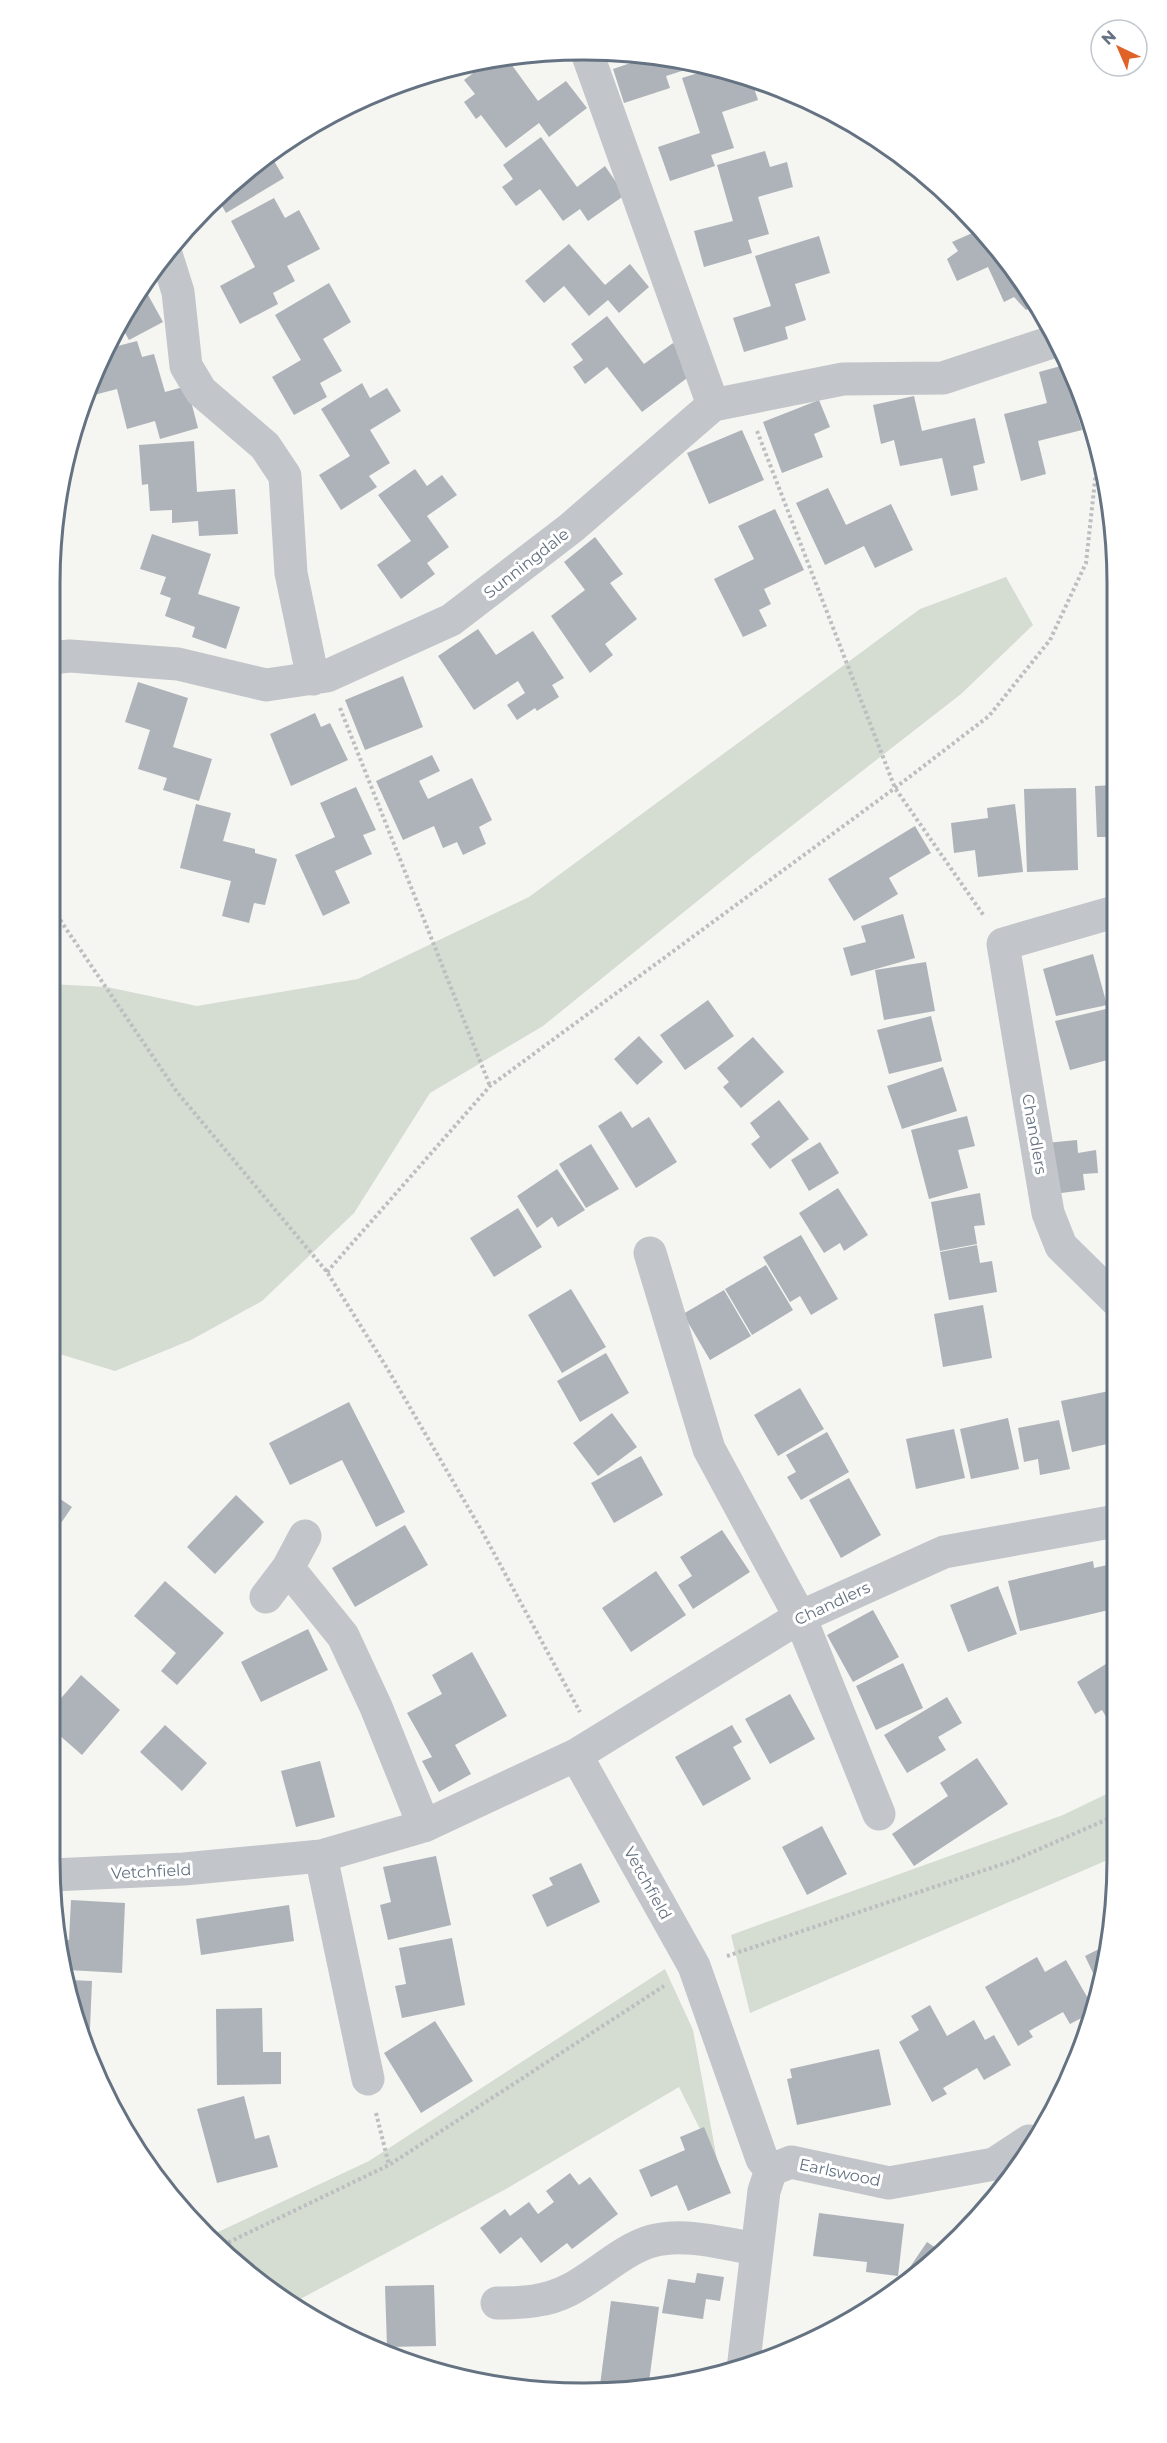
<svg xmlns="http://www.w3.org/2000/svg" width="1167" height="2443" viewBox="0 0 1167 2443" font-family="Montserrat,sans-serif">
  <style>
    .green { fill: #d5dcd2 }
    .building { fill: #adb3b9 }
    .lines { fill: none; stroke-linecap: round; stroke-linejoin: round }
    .path { stroke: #bcbec0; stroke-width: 4; stroke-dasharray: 3 3; stroke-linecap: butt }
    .minor { stroke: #c2c5c9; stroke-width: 33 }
    .labels { text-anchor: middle; stroke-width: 6; stroke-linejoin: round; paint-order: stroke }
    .street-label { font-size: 16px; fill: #647282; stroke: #fff }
    .rim { fill: none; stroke: #647282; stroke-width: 3 }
  </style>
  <rect width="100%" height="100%" fill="#f5f5f1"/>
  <!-- green -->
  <path class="green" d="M1006,577L1033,625L961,694L753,856L543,1026L430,1093L354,1213L262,1301L191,1340L115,1371L50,1351V984L107,987L197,1006L358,979L529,897L920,609Z
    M1117,1789V1856L750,2013L731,1935L1063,1815Z
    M665,1969L693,2030L718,2165L679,2087L506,2189L291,2304L231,2261L206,2234L218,2232L369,2161Z"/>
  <!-- building -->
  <path class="building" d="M651,56L685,60L688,69L666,76L670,88L624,103L613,69Z
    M506,57L538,101L566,81L587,108L549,137L539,123L506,148L481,115L476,119L464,102L475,94L464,80L493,58Z
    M473,62L454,73L452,68Z
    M714,68L732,73L734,78L741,76L751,79L758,100L722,112L734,148L711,155L715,166L670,181L658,147L700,133L682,78Z
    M541,137L577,187L605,166L625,195L588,221L580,209L563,221L540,189L516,206L502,187L513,179L503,165Z
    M765,151L770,167L787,162L793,187L758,197L769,234L748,240L752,253L704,267L694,231L733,221L717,165Z
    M270,154L284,178L226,213L217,197Z
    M274,198L285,218L299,210L320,249L287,266L295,281L273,293L278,304L240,324L220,286L255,267L231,221Z
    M979,230L1007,258L1034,305L1026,310L1014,297L1004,302L988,267L957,281L947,259L958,251L952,242Z
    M819,236L830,273L795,284L806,320L785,327L788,339L744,352L733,318L771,306L755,256Z
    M569,244L605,285L630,264L649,287L619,313L608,300L589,316L564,286L544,303L525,281Z
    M329,283L351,322L323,339L342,371L320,383L327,397L294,415L272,377L301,360L275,315Z
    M142,284L163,322L129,340L120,324Z
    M607,316L644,364L673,343L695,372L642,412L607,367L585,384L573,367L583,360L571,344Z
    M137,341L142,357L154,354L165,392L187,386L198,428L160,439L155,421L127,429L117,389L90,396L88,387L90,379L106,349Z
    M1068,364L1077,379L1085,411L1077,413L1082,430L1038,441L1046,474L1021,481L1004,414L1047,403L1039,372Z
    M362,383L370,398L387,388L401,411L370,430L390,463L369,476L377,487L341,510L319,475L350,456L321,409Z
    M914,396L922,431L975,418L985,463L973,466L978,490L951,496L942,458L900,466L894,440L881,444L873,405Z
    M819,400L830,427L814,434L823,457L782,473L763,422Z
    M742,430L764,480L709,504L687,453Z
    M194,441L197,492L235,489L238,534L199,536L198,521L172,523V510L150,511L148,484L142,485L139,445Z
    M415,469L427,486L442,475L457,495L427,516L449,547L427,563L435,574L401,599L377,565L411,541L378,495Z
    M828,488L846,525L891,504L913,550L875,568L864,546L825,565L796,503Z
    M775,509L804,570L764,589L771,604L759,610L767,626L743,637L714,579L754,559L738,526Z
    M152,534L211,554L198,594L240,607L226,649L192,637L195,627L165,616L171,598L160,594L166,577L140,569Z
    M595,537L623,574L610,583L637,619L605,644L613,655L590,673L551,616L585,590L564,562Z
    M478,629L496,655L533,631L564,678L552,685L559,697L537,711L535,708L517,720L507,705L525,693L518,681L474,710L438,656Z
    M403,676L423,727L365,750L345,700Z
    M138,682L188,698L173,747L212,759L199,801L163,790L167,778L138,769L150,730L125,722Z
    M315,713L321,727L330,723L348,760L291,786L270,734Z
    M432,755L440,771L419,781L428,799L472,778L492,820L479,827L486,844L463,855L457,842L443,848L434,826L403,840L376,781Z
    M1114,785V837H1097L1095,786Z
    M356,787L376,830L363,835L372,854L335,871L350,903L323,916L295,855L335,837L320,803Z
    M1076,788L1078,870L1027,872L1024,789Z
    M196,804L231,813L223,841L255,849V853L277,859L265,905L254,903L249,923L222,916L231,881L180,868Z
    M1015,804L1023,872L978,877L975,850L954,853L951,823L988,818L987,808Z
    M915,826L931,853L889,878L898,894L854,921L828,879Z
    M903,914L915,958L851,976L843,948L866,942L861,926Z
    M1093,954L1107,1005L1056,1016L1043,969Z
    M926,962L935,1011L884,1020L875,970Z
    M708,1000L734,1036L685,1070L660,1035Z
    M1106,1009L1115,1039V1058L1070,1070L1055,1021Z
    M931,1016L942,1061L889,1074L877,1030Z
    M639,1036L663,1062L637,1085L614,1059Z
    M753,1037L784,1072L741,1108L723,1087L729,1082L717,1068Z
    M943,1067L957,1111L902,1129L887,1086Z
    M779,1100L809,1139L770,1169L751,1144L760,1137L750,1123Z
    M621,1111L632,1128L649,1117L677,1162L636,1188L598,1126Z
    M967,1116L975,1146L958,1150L968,1188L929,1199L911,1130Z
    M1077,1140L1078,1153L1096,1150L1098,1173L1083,1174L1085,1190L1053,1194L1046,1143Z
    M820,1142L839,1173L809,1191L791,1160Z
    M591,1144L619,1189L586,1208L559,1164Z
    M557,1169L585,1210L558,1227L552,1217L537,1228L517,1196Z
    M838,1188L868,1235L844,1251L840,1243L824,1253L799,1213Z
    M980,1193L985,1225L974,1226L977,1244L940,1251L931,1202Z
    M518,1208L542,1247L494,1277L470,1238Z
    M801,1235L838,1299L811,1315L800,1296L790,1302L763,1257Z
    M977,1245L980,1263L992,1261L997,1292L949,1300L940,1252Z
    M766,1265L793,1310L752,1335L725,1289Z
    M571,1289L606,1347L562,1373L528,1315Z
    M724,1290L751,1336L710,1360L683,1314Z
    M983,1305L992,1358L943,1367L934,1314Z
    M606,1353L629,1393L580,1422L557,1381Z
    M800,1388L824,1429L778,1456L754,1415Z
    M1109,1391L1116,1424V1442L1072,1452L1061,1401Z
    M349,1402L405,1512L376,1527L342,1460L290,1485L269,1443Z
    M612,1413L637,1447L598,1476L573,1443Z
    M1008,1418L1019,1469L971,1479L960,1429Z
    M1059,1420L1070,1469L1040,1475L1038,1459L1024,1462L1018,1428Z
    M954,1429L965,1478L916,1489L906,1439Z
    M827,1432L849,1472L801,1500L787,1477L796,1472L786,1455Z
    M641,1456L663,1495L614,1523L591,1483Z
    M849,1478L881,1535L841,1558L809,1500Z
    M50,1492L72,1507L50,1539Z
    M236,1495L264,1522L215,1574L187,1547Z
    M405,1525L428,1565L355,1607L332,1568Z
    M722,1530L750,1572L693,1609L678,1585L692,1576L680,1557Z
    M1093,1561L1094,1568L1116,1563L1117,1608L1020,1631L1008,1581Z
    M656,1571L686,1615L631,1652L602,1608Z
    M165,1581L224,1633L177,1685L161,1671L176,1653L134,1616Z
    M998,1586L1017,1634L968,1652L950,1605Z
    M873,1610L899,1657L853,1682L827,1635Z
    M308,1629L328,1670L261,1702L241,1662Z
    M472,1652L507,1716L455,1745L471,1774L439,1792L422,1761L432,1757L407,1713L442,1694L432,1675Z
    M903,1663L923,1708L876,1730L856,1686Z
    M1106,1664L1117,1683V1735L1102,1710L1095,1714L1077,1682Z
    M81,1675L120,1710L82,1755L50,1727V1711Z
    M790,1694L815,1739L770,1764L745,1719Z
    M947,1697L962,1723L938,1737L946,1750L907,1773L884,1735Z
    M165,1725L207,1763L182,1791L140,1752Z
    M732,1725L742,1742L733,1747L751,1779L703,1806L675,1757Z
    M977,1758L1008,1804L914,1866L892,1834L948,1796L940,1783Z
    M320,1761L335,1817L296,1827L281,1771Z
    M822,1826L847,1874L807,1895L782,1847Z
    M436,1856L451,1925L388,1940L380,1905L391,1902L383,1867Z
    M581,1863L600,1902L547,1927L532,1895L553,1885L549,1878Z
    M71,1900L125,1903L122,1973L68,1970L63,1940H69Z
    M289,1905L294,1941L201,1955L196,1919Z
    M452,1938L465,2005L402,2018L395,1986L406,1984L399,1948Z
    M1109,1944L1107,1964L1100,1988L1085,1956Z
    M1037,1957L1045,1972L1066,1960L1094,2009L1093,2012L1070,2024L1063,2012L1029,2031L1033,2037L1018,2046L985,1987Z
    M69,1980L92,1981L89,2052L78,2031Z
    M930,2005L947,2036L974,2020L985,2040L994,2035L1011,2065L984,2080L977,2068L943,2088L947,2094L932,2102L899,2042L919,2030L911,2016Z
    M262,2008L263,2052H281V2084L217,2085L216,2009Z
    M435,2021L473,2081L421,2113L384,2053Z
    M879,2049L891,2105L797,2125L787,2079L792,2078L790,2069Z
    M244,2096L255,2139L269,2135L278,2167L217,2183L197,2109Z
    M704,2127L731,2193L688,2211L677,2185L651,2197L639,2170L685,2150L680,2137Z
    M570,2173L579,2185L590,2177L618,2214L572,2249L567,2243L541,2263L521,2237L500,2254L480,2228L505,2209L510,2216L529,2202L538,2214L554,2202L546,2191Z
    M819,2213L904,2224L898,2276L866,2272L867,2262L813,2256Z
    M927,2242L942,2252L916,2276L908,2270Z
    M697,2273L724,2277L720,2301L706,2299L703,2319L662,2313L668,2279L695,2283Z
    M434,2285L436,2346L387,2347L385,2286Z
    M611,2301L659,2307L648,2389L600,2385Z"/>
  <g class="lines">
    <!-- path -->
    <path class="path" d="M757,431L895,788L984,916
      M340,708L490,1086
      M50,905L177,1092L327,1272L387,1368L483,1533L580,1712
      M327,1272L490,1086L895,788L989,716L1050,640L1086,563L1096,471L1099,462
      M727,1956L1012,1861L1117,1815
      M376,2113L389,2165
      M222,2251L223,2245L389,2165L664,1986"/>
    <!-- minor -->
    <path class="minor" d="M586,50L713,405
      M166,254L178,292L186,366L201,391L265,446L285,476L291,573L313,679
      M50,658L70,656L178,664L266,685L327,676L451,620L571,528L713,405L843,379L943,378L1055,341
      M1114,912L1003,944L1048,1213L1061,1246L1116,1300
      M650,1253L709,1449L800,1617L879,1814
      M288,1568L305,1536
      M266,1597L288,1568L343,1636L376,1707L424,1826
      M576,1755L800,1617L944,1552L1116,1521
      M321,1856L368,2079
      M52,1875L184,1869L321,1856L424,1826L576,1755L694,1966L762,2159L771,2170
      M497,2303C522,2303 546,2302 569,2290C595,2277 623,2249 652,2241C686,2232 724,2244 757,2249
      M744,2361L764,2191L771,2170L791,2162L889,2183L994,2164L1029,2141"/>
  </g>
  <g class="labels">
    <!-- street labels -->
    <g class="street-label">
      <text transform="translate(526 563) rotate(-38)" y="6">Sunningdale</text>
      <text transform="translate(1035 1134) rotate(80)" y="6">Chandlers</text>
      <text transform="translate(832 1603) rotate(-25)" y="6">Chandlers</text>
      <text transform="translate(151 1871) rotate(-3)" y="6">Vetchfield</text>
      <text transform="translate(648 1883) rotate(61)" y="6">Vetchfield</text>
      <text transform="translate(840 2172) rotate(12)" y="6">Earlswood</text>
    </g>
  </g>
  <!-- crop -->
  <path d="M0 0H1167V2443H0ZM583 60H584A523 523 0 0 1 1107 583V1860A523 523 0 0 1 584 2383H583A523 523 0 0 1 60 1860V583A523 523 0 0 1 583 60Z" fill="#fff" fill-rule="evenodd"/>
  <path class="rim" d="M583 60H584A523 523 0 0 1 1107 583V1860A523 523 0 0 1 584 2383H583A523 523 0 0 1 60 1860V583A523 523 0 0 1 583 60Z"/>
  <!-- north arrow -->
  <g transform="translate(1119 48) rotate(316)"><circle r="28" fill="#ffffff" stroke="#c1c7cd" stroke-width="1.5"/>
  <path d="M0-4.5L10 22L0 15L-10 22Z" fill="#e06226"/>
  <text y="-9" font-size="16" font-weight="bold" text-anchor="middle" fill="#647282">N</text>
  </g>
</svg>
